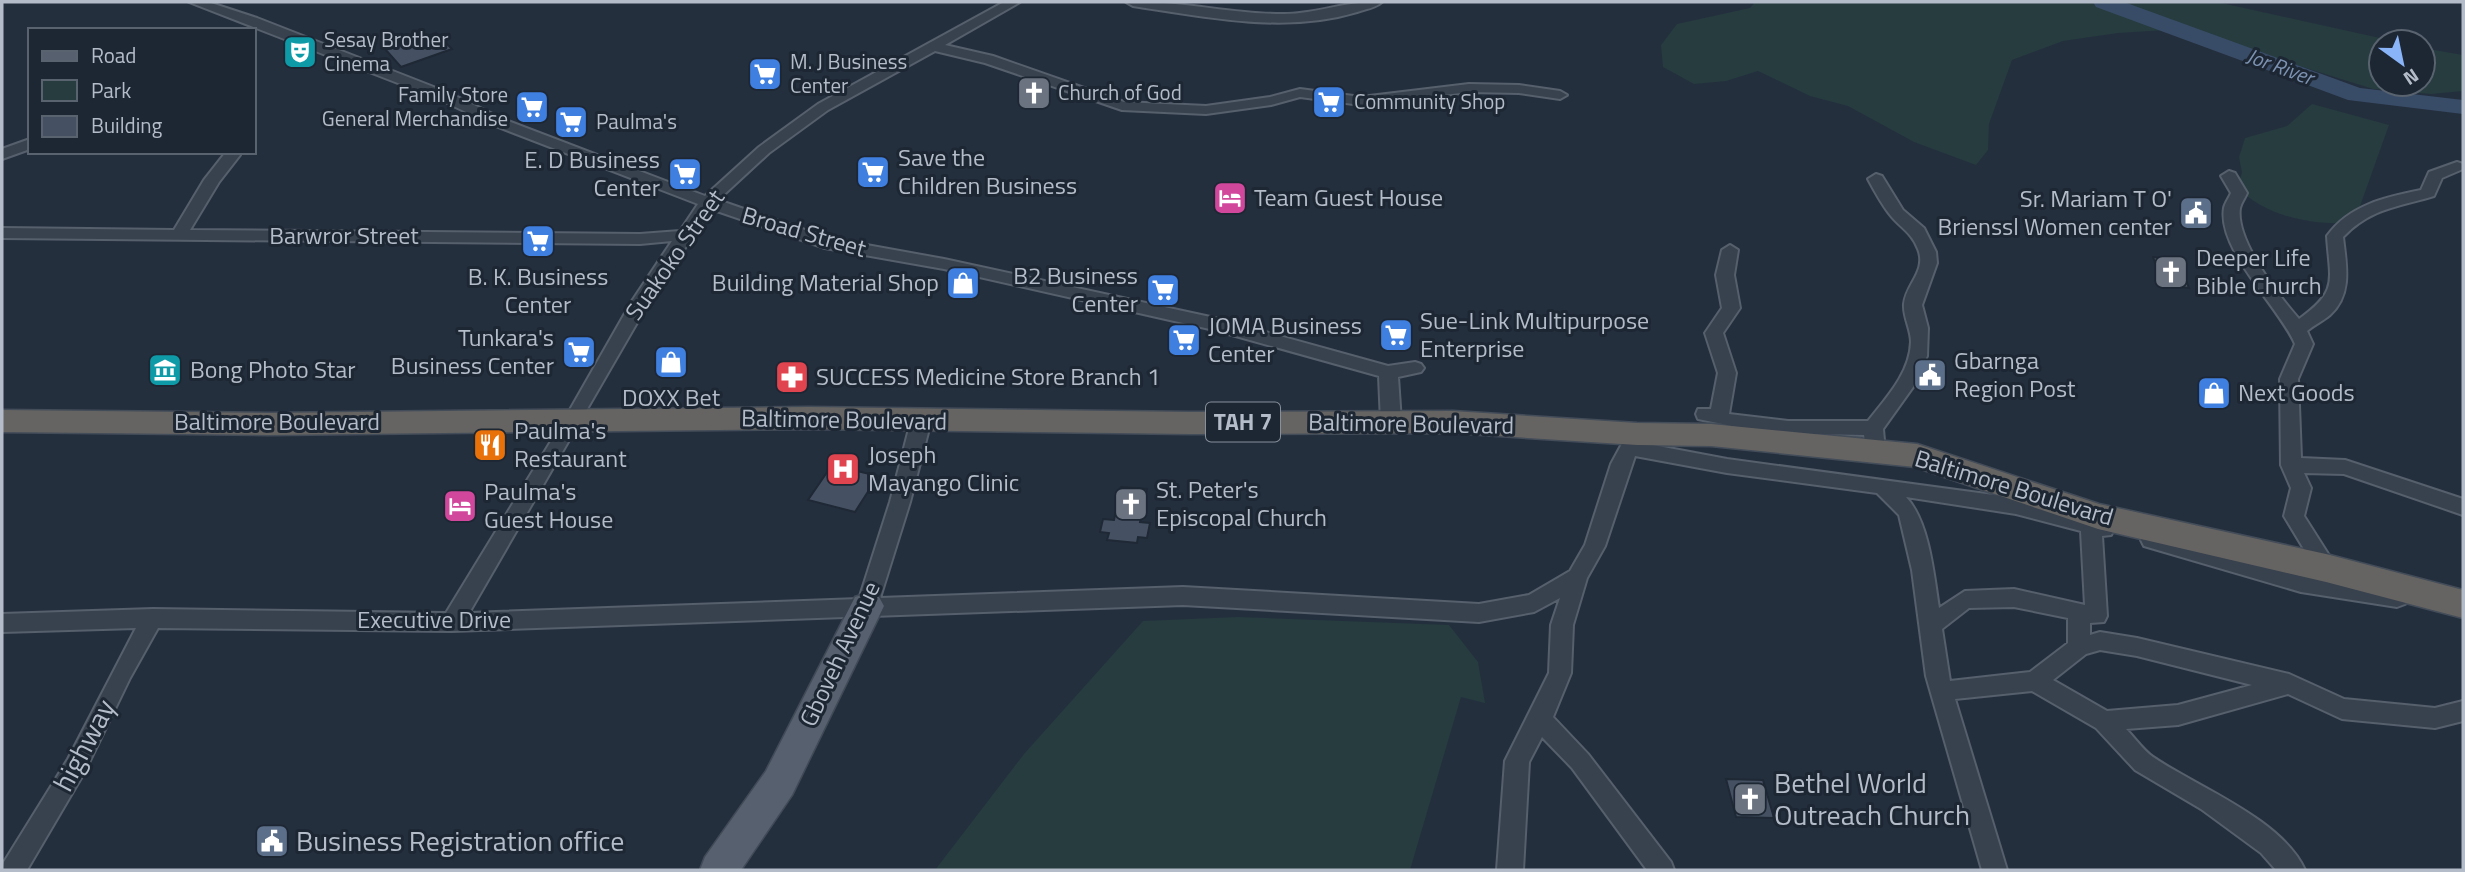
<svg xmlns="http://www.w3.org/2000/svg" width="2465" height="872" viewBox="0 0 2465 872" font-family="'Titillium Web',sans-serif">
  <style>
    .green { fill: #263c3f }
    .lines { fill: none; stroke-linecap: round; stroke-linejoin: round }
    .river { fill: #394c67; fill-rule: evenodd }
    .building { fill: #455162; stroke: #1f2835; stroke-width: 2 }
    .minor-casing { stroke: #565f6c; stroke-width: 4 }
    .primary-casing { stroke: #414a57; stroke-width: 3 }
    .trunk-casing { stroke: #434c59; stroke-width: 3 }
    .minor { fill: #38414e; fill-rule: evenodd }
    .primary { fill: #56606e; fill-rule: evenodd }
    .trunk { fill: #656462; fill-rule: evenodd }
    .labels { text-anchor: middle; stroke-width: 6; stroke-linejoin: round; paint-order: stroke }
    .far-poi-label { font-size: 21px; fill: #b4bcc9; stroke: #1d2633; text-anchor: start }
    .far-water-label { font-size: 21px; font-style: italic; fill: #7c92b1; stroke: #1d2633 }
    .shield { fill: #1d2633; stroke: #878f9c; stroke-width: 2 }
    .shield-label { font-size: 23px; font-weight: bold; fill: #b4bcc9 }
    .poi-label { font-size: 24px; fill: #b4bcc9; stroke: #1d2633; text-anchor: start }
    .street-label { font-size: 24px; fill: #b4bcc9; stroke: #1d2633 }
    .near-street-label { font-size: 28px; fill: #b4bcc9; stroke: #1d2633 }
    .near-poi-label { font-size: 28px; fill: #b4bcc9; stroke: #1d2633; text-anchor: start }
  </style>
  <rect width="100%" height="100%" fill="#242f3e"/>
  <!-- green -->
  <path class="green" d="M1755,2H2217L2398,42H2381V84H2423V48L2463,55V91L2431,94L2373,89L2182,29L2118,33L2063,41L2012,60L1989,124L1988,150L1976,165L1914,142L1848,106L1810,96L1758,71L1726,81L1694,84L1663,67L1661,45L1677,24L1750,8Z
    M2312,104L2389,125L2359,209L2346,223C2310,225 2261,215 2237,186L2242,173L2239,157L2245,138L2287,126Z
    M1238,617L1449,625L1478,662L1485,703L1461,697L1410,870H935L1024,754L1143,621Z"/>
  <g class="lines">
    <!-- river -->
    <path class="river" d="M2093,2H2124L2360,88L2463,100V114L2348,100L2096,7Z"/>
  </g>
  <!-- building -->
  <path class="building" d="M436,33L452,49L401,67L385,49Z
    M1033,85L1049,91L1036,102L1019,95Z
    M2153,257L2178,260L2189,288L2163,285Z
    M832,465L878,476L855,512L808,500Z
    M1121,487L1147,489L1140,522L1150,523L1147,538L1138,537L1137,543L1107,540L1109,533L1100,532L1103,519L1114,520Z
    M1726,779L1763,780L1774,818L1736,817Z"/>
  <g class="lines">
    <!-- minor casing -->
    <g class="minor-casing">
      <path id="minor" d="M189,2H208L257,18L449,93L503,119L705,196L759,147L818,104L1004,2H1020L945,45L993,56L1124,102L1206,106L1270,97L1300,89L1361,97L1469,84L1519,85L1560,91L1567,95L1560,99L1519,93L1469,92L1361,105L1300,97L1271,105L1206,114L1122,110L985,63L935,51L828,110L769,153L718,200L828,238L944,259L1215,318L1388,366L1415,362L1421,364L1424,368L1421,372L1398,377L1401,422L1398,427H1384L1381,422L1379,376L1214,330L944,269L825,248L711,209L649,302L469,613L859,599L890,502L911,421L914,416H928L931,421L910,502L880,598L1183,587L1479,604L1529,595L1570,571L1585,545L1611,464L1630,429H1644L1647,434L1642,443L1727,459L2016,498L2111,523L2114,529L2111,535L2102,536L2107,616L2104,622L2090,623V635L2100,632L2137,638L2289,674L2344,699L2435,708L2463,701V721L2435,728L2342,719L2288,694L2178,725L2126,729C2135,738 2143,750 2153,757C2197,787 2282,819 2305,870H2276L2261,853L2201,809L2135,770L2096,728L2032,691L1955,699L2007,870H1982L1926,676L1912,570L1899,515L1877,493L1727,473L1635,456L1605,546L1587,578L1573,625L1571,673L1553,717L1588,754L1671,862L1674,870H1647L1572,768L1542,737L1529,762L1523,870H1497L1505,761L1549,673L1551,625L1560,598L1534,612L1479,622L1183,605L452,631L158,628L130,678L84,773L27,870H2L4,862L68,759L136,628L2,632V614L153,609L446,613L567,415L632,301L672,241L640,244L2,238V228L174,230L204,180L226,152H238L240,155L219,182L190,230L640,234L680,231L698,204L493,125L439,99ZM1906,497L2016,514L2081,531L2085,605L2014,589L1965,591L1939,608C1934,575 1929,521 1906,497ZM2014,607L2068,618V643L2030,672L1950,681L1942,629L1969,608ZM2100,650L2137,656L2252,685L2178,705L2107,711L2053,680L2086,654Z
        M1126,2C1178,0 1229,14 1281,14C1315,15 1348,0 1382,2C1375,8 1366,9 1357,12C1285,34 1206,17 1133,6Z
        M30,139V149L2,159V149Z
        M2457,162L2463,164V169L2442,178L2434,196C2398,207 2371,208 2343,237C2346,264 2353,294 2330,315C2323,321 2314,325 2307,331L2313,344L2298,379L2301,458L2345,460L2463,499V515L2344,474L2304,473L2311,488L2304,516L2337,568L2333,574L2326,576L2319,574L2284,516L2291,488L2281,465L2280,379L2295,344C2280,308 2217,250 2224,208C2225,203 2229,198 2231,193L2221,176L2229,171L2235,173L2247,193C2245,198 2241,203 2240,208C2235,240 2279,296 2299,319C2339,290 2330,282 2327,236C2349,205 2386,197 2421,190L2429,172Z
        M1876,174L1882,176L1903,210L1924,228L1936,252L1937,263L1922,305L1928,328L1927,356L1913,387L1883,429L1885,452L1882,457H1868L1864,435L1767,433L1698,419L1696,414L1698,409H1711L1718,373L1705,333L1722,308L1716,275L1722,250L1730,245L1738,250L1734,275L1740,308L1723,333L1736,373L1729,414L1788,421H1868C1886,398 1910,373 1911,342C1911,329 1903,317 1904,304C1906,284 1927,271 1918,249C1912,233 1901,228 1891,216C1882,205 1875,192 1868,179Z
        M2151,532L2301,576L2397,589L2405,592L2408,598L2405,604L2397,607L2301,592L2144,546L2141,540L2144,534Z"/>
    </g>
    <!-- primary casing -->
    <g class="primary-casing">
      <path id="primary" d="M867,593L879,597L884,606L792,795L741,870H700L705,857L766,771L855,597Z"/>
    </g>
    <!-- trunk casing -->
    <g class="trunk-casing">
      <path id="trunk" d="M809,407L1191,412L1453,411L1637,423L1711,424L1917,444L2099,504L2326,554L2463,590V618L2326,582L2098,529L1915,467L1711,446L1637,445L1453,433L1191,434L809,429L268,435L2,432V410L268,413Z"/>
    </g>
    <!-- minor -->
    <use href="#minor" class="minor"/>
    <!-- primary -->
    <use href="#primary" class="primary"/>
    <!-- trunk -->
    <use href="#trunk" class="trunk"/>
  </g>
  <!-- icons -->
  <defs>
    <g id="theatre-square" transform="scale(1.75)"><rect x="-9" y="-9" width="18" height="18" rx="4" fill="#0f9aa8" stroke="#1d2633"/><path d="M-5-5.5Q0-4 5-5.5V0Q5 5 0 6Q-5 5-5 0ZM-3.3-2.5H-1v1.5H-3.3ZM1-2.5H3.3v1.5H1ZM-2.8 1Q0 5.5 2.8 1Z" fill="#fff"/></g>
    <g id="supermarket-square" transform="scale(1.75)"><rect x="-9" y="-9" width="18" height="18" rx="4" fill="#3f7fe0" stroke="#1d2633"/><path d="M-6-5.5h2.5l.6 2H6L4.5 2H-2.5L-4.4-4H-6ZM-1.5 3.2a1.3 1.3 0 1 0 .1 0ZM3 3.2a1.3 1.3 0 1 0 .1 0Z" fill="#fff"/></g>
    <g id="church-square" transform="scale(1.75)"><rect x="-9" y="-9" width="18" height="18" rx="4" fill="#6b7280" stroke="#1d2633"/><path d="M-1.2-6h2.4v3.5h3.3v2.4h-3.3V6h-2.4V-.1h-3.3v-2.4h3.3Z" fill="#fff"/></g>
    <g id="hotel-square" transform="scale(1.75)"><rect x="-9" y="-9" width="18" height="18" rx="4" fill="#d1479c" stroke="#1d2633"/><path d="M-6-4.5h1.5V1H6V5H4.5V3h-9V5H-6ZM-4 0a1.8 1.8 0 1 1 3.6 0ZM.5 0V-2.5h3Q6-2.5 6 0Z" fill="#fff"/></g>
    <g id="civic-square" transform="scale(1.75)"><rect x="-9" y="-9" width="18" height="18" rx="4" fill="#5c6f8a" stroke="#1d2633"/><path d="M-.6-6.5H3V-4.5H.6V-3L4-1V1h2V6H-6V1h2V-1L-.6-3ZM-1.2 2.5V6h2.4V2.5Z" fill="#fff"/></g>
    <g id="shop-square" transform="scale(1.75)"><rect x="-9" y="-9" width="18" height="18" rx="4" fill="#3f7fe0" stroke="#1d2633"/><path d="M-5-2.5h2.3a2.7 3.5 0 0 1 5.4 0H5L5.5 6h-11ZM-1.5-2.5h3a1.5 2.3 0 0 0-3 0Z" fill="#fff"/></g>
    <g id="museum-square" transform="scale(1.75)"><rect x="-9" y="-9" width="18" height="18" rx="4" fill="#0f9aa8" stroke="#1d2633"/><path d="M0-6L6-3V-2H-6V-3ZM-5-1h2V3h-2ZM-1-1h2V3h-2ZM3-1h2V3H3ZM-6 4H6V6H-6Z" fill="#fff"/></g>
    <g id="pharmacy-square" transform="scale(1.75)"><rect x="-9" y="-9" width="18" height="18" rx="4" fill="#e0444e" stroke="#1d2633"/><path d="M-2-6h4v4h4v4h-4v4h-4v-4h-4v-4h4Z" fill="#fff"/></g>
    <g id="restaurant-square" transform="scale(1.75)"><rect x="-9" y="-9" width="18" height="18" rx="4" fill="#e8710a" stroke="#1d2633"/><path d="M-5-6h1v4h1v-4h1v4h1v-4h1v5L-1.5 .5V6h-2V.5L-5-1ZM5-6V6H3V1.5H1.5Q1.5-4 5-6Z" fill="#fff"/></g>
    <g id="hospital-square" transform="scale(1.75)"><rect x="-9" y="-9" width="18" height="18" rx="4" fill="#e0444e" stroke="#1d2633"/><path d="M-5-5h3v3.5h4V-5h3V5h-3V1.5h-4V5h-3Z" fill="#fff"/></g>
  </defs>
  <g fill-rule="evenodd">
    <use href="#theatre-square" x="300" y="52"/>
    <use href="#supermarket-square" x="765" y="74"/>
    <use href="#church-square" x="1034" y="93"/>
    <use href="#supermarket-square" x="1329" y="102"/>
    <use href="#supermarket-square" x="532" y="107"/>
    <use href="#supermarket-square" x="571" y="122"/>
    <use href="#supermarket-square" x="873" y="172"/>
    <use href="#supermarket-square" x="685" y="174"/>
    <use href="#hotel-square" x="1230" y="198"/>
    <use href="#civic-square" x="2196" y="213"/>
    <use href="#supermarket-square" x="538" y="241"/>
    <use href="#church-square" x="2171" y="272"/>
    <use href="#shop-square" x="963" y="283"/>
    <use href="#supermarket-square" x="1163" y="290"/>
    <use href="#supermarket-square" x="1396" y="335"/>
    <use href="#supermarket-square" x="1184" y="340"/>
    <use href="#supermarket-square" x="579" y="352"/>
    <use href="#shop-square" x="671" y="362"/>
    <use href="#museum-square" x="165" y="370"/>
    <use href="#civic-square" x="1930" y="375"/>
    <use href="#pharmacy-square" x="792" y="377"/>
    <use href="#shop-square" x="2214" y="393"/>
    <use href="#restaurant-square" x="490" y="445"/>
    <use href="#hospital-square" x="843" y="469"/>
    <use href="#church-square" x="1131" y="504"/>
    <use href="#hotel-square" x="460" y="506"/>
    <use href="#church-square" x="1750" y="799"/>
    <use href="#civic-square" x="272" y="841"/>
  </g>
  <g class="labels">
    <!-- far-poi labels -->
    <g class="far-poi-label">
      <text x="324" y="47">Sesay Brother<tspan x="324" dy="24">Cinema</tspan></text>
      <text x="790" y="69">M. J Business<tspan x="790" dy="24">Center</tspan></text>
      <text x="1058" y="100">Church of God</text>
      <text x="508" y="102" text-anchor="end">Family Store<tspan x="508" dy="24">General Merchandise</tspan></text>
      <text x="1354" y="109">Community Shop</text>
      <text x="596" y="129">Paulma's</text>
    </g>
    <!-- far-water labels -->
    <g class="far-water-label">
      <text transform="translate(2280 67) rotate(20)" y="7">Jor River</text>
    </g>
    <!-- shield labels -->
    <rect class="shield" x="1206" y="402.5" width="74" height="39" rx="5"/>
    <g class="shield-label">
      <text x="1243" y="430">TAH 7</text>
    </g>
    <!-- poi labels -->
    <g class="poi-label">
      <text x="898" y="166">Save the<tspan x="898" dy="28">Children Business</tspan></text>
      <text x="660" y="168" text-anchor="end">E. D Business<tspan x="660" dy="28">Center</tspan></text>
      <text x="1254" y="206">Team Guest House</text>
      <text x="2172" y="207" text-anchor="end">Sr. Mariam T O'<tspan x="2172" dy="28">Brienssl Women center</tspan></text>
      <text x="2196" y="266">Deeper Life<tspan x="2196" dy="28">Bible Church</tspan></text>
      <text x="1138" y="284" text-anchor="end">B2 Business<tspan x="1138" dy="28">Center</tspan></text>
      <text x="538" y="285" text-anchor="middle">B. K. Business<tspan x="538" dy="28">Center</tspan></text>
      <text x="939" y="291" text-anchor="end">Building Material Shop</text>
      <text x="1420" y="329">Sue-Link Multipurpose<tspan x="1420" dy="28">Enterprise</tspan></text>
      <text x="1208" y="334">JOMA Business<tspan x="1208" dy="28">Center</tspan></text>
      <text x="554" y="346" text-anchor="end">Tunkara's<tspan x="554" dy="28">Business Center</tspan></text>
      <text x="1954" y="369">Gbarnga<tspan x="1954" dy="28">Region Post</tspan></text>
      <text x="190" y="378">Bong Photo Star</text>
      <text x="816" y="385">SUCCESS Medicine Store Branch 1</text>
      <text x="2238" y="401">Next Goods</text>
      <text x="671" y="406" text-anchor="middle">DOXX Bet</text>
      <text x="514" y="439">Paulma's<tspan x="514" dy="28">Restaurant</tspan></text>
      <text x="868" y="463">Joseph<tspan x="868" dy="28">Mayango Clinic</tspan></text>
      <text x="1156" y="498">St. Peter's<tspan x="1156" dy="28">Episcopal Church</tspan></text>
      <text x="484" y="500">Paulma's<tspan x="484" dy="28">Guest House</tspan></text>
    </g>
    <!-- street labels -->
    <g class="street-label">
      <text transform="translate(804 232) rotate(16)" y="8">Broad Street</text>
      <text x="344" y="244">Barwror Street</text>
      <text transform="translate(675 255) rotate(-55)" y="8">Suakoko Street</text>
      <text transform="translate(844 420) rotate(1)" y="8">Baltimore Boulevard</text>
      <text x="277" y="430">Baltimore Boulevard</text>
      <text transform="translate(1411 424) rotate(1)" y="8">Baltimore Boulevard</text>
      <text transform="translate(2014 488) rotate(17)" y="8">Baltimore Boulevard</text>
      <text x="434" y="628">Executive Drive</text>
      <text transform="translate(840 654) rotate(-65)" y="8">Gboveh Avenue</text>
    </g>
    <!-- near-street labels -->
    <g class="near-street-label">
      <text transform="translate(84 745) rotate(-62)" y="10">highway</text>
    </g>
    <!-- near-poi labels -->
    <g class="near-poi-label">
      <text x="1774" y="793">Bethel World<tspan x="1774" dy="32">Outreach Church</tspan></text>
      <text x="296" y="851">Business Registration office</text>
    </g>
  </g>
  <!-- border -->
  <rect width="2465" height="872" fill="none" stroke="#b4bcc9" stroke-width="7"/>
  <!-- legend -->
  <rect x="28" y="28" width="228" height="126" fill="#1d2633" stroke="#59626f" stroke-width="2"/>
  <rect x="42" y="51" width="35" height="10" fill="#56606e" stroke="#59626f" stroke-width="2"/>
  <text x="91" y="63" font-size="21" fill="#b4bcc9">Road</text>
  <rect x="42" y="80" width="35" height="21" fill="#263c3f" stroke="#59626f" stroke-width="2"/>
  <text x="91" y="98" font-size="21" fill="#b4bcc9">Park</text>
  <rect x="42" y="116" width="35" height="21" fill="#455162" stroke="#59626f" stroke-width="2"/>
  <text x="91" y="133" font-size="21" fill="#b4bcc9">Building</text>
  <!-- north arrow -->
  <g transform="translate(2402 63) rotate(147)"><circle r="33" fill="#1d2633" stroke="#59626f" stroke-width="2"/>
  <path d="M0-5L12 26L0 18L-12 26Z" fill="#8ab4f8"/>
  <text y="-10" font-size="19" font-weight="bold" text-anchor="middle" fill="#b4bcc9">N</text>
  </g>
</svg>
